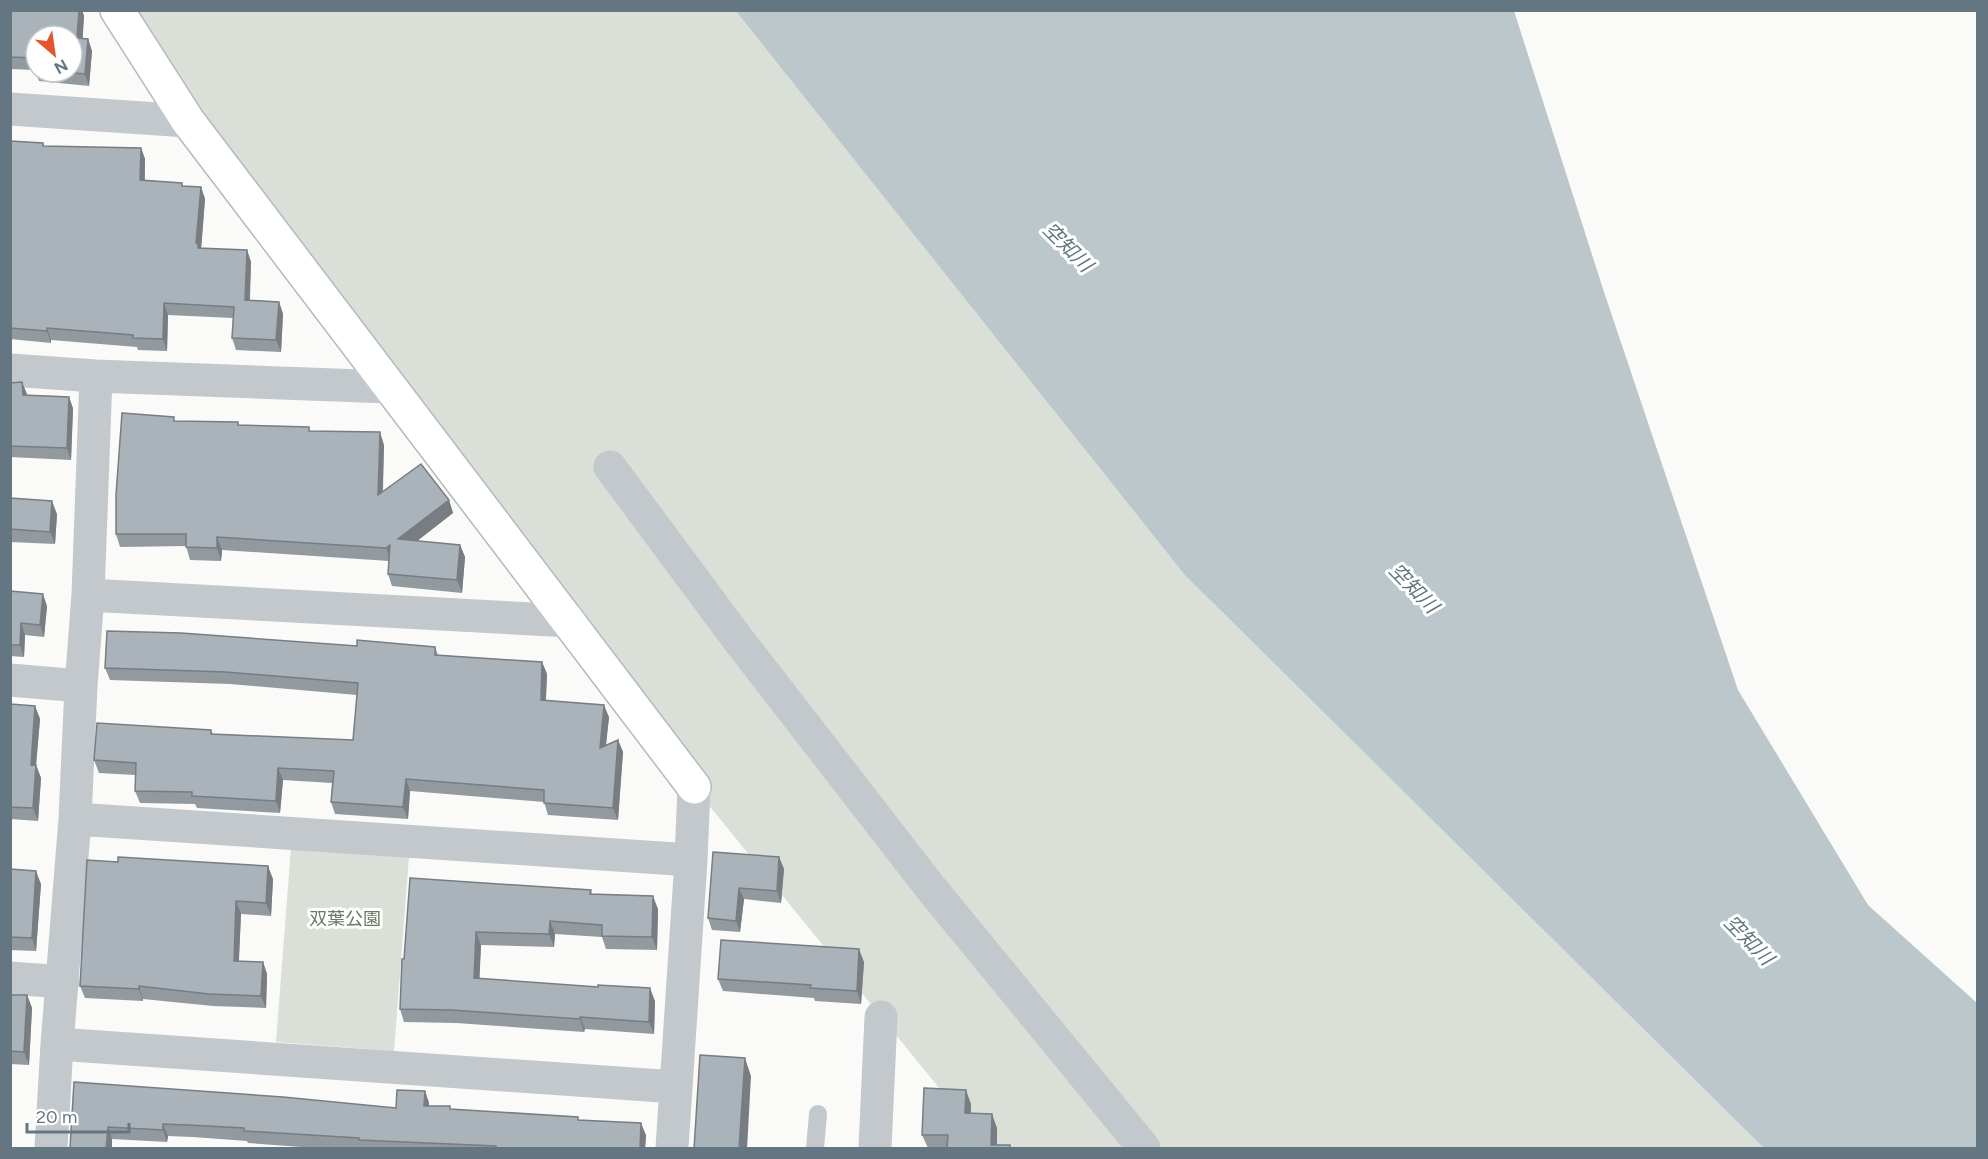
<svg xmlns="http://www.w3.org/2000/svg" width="1988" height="1159" viewBox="0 0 1988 1159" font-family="Figtree,'Noto Sans JP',sans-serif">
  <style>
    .green { fill: #dadfd7 }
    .water { fill: #bbc7cb }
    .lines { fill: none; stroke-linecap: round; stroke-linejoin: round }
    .secondary-casing { stroke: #b3babf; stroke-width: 36 }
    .lane { stroke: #c3c8cc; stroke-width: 18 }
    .street { stroke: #c3c8cc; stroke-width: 33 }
    .secondary { stroke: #fff; stroke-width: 33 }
    .wall { fill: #929a9f; fill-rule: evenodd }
    .shaded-wall { fill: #777d82 }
    .building { fill: #aab3b9; stroke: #777d82; stroke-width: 1.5 }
    .labels { text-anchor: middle; stroke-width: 6; stroke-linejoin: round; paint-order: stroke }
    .park-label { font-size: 18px; fill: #687a64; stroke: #fff }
    .water-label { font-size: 20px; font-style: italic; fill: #60757c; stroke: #fff }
  </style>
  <rect width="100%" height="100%" fill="#fafaf8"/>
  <!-- green -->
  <path class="green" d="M117,11H768L1786,1148H988L694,787Z
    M291,848L409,857L394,1051L276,1042Z"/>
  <!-- water -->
  <path class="water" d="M736,11H1514L1604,292L1738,690L1868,905L1977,1003V1148H1764L1185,575Z"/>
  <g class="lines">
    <!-- secondary casing -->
    <g class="secondary-casing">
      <path id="secondary" d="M117,10L188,121L694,787"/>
    </g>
    <!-- lane -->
    <path class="lane" d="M815,1148L818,1114"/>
    <!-- street -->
    <path class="street" d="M10,109L188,121
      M10,370L96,376L389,387
      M610,467L737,638L930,887L1144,1148
      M88,595L570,621
      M10,680L81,686
      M75,819L691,860
      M10,978L63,982
      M57,1044L676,1087
      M51,1148L57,1044L75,819L81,686L88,595L96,376
      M672,1148L691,860L694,787
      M875,1148L881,1017"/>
    <!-- secondary -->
    <use href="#secondary" class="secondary"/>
  </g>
  <!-- wall -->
  <path class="wall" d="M10,10H82L84,16L82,38L88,39L92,51L89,86L39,81L35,70L10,69ZM36,36L72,72H36Z
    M10,141L43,143L44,146L141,148L145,159V180L182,183L183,186L201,187L205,199L201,248L247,250L251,262L250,300L279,302L283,314L281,352L236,350L232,338L233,318L168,315L167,351L138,350L137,347L51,340V343L10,339Z
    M22,382L27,396L73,408L71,460L10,457V383Z
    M176,421L310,431L384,445L383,492L449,500L453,513L417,541L460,545L465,557L462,593L392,586L388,574L389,561L222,550L221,561L190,560L186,546L120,547L116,534Z
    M10,498L57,514L55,544L10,542Z
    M10,591L47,606L44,637L25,635L24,657L10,656Z
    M357,646L435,647L438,655L542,662L547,674L546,700L609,717L606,746L618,740L623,752L618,820L548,815L544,802L410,791L408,819L335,814L331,802L332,783L283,780L280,813L197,808L195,804L140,803L135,791V775L99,773L94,760L211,730L213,734L353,740L357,695L230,684L110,680L105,668Z
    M10,704L35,706L40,719L36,765L41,778L38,821L10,819Z
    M713,852L779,857L784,869L781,903L744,899L740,932L712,930L708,918Z
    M10,869L41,884L36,951L10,950Z
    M273,879L271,916L241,914L239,961L263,962L267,974L266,1008L213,1006L143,999V1001L85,998L80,986Z
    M591,890L592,894L658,909L657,950L606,949L602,937L555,934L554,947L481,945L479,978L655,1001L654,1034L585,1029L584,1032L456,1023L404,1022L400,1009L404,959Z
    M864,962L861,1004L815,1001L814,998L723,991L718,979Z
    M10,995H27L32,1008L29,1065L10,1064Z
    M74,1082L396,1108L425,1091L429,1103V1106L451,1109L579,1120L646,1135L645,1149H328L248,1143L247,1141L193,1137L168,1136L167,1142L112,1139Z
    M971,1104V1114L997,1128V1145L1011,1149L928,1148L922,1135Z"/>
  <!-- shaded-wall -->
  <path class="shaded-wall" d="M79,10H82L84,16L82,50L77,38Z
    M88,39L92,51L89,86L85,74Z
    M141,148L145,159L144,192L140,180Z
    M201,187L205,199L201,251L202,260L196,243Z
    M247,250L251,262L249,312L245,300Z
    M279,302L283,314L281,352L276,340Z
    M164,303L168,315L167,351L163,339Z
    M47,328L51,340V343L47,331Z
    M22,382L27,394L28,407L23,395Z
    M69,397L73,408L71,460L67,448Z
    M380,432L384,445L382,508L378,495Z
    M449,500L453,513L403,552L398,539Z
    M52,501L57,514L55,544L50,532Z
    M217,537L222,550L221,561L217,548Z
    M390,545L391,561L386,548Z
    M460,545L465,557L462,593L457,580Z
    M43,594L47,606L44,637L40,625Z
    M21,623L25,635L24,657L20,645Z
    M542,662L547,674L545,712L541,700Z
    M604,705L609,717L604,761L600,748Z
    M35,706L40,719L35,777L31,765Z
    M618,740L623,752L618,820L613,808Z
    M36,765L41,778L38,821L33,808Z
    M278,768L283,780L280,813L276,801Z
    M406,779L410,791L408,819L403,807Z
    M779,857L784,869L781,903L777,891Z
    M268,866L273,879L271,916L266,903Z
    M36,871L41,884L36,951L32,938Z
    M739,888L744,899L740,932L736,921Z
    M653,896L658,909L657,950L652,937Z
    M236,901L241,914L238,974L234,961Z
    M550,921L555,934L554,947L549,934Z
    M476,932L481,945L479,990L474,978Z
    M859,949L864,962L861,1004L857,991Z
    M263,962L267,974L266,1008L261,996Z
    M139,986L143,999V1001L139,989Z
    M650,988L655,1001L654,1034L649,1022Z
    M27,995L32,1008L29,1065L24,1052Z
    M580,1017L585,1029L584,1032L580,1019Z
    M745,1058L751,1076L747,1149H739Z
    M966,1090L971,1104L970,1127L965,1113Z
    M425,1091L429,1103V1118L424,1106Z
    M992,1114L997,1128V1149L991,1145Z
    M641,1123L646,1135L645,1149H640Z
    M163,1124L168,1136L167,1142L163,1130Z
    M108,1127L112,1139V1149H106Z"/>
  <!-- building -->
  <path class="building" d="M10,10H79L77,38L88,39L85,74L65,72H72V36H36V58L10,57Z
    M10,141L43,143V146L141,148L140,180L182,183V186L201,187L196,243H198V248L247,250L245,300L279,302L276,340L232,338L234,307L164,303L163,339L133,338V335L47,328V331L10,328Z
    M22,382L23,395L69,397L67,448L10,446V383Z
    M122,413L174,417V421L238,422V425L309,427V431L380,432L378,495L421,464L449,500L398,539L460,545L457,580L388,574L390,545L386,548L217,537V548L186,547V534H116V495Z
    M10,498L52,501L50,532L10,529Z
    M10,591L43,594L40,625L21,623L20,645H10Z
    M107,631L181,633L357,646V640L435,647V655L542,662L541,700L604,705L600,748L618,740L613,808L544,803V790L406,779L403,807L331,802L334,771L278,768L276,801L192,796V792L135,791L136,763L94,760L97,723L211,730V734L353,740L358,683L226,672L105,668Z
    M10,704L35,706L31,765H36L33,808L10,807Z
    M713,852L779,857L777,891L739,888L736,921L708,918Z
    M118,857L268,866L266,903L236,901L234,961L263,962L261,996L209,994L139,986V989L80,986L87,860L118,862Z
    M10,869L36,871L32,938L10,937Z
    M410,878L591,890L590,894L653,896L652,937L602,936V925L550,921L549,934L476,932L474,978L598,987V985L650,988L649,1022L580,1017V1019L451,1010L400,1009L402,959H404Z
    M721,940L859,949L857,991L810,988L811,985L718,979Z
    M10,995H27L24,1052L10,1051Z
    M700,1055L745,1058L739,1149H694Z
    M74,1082L283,1097L396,1108L397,1090L425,1091L424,1106H450V1109L578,1117V1120L641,1123L640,1149H496V1146L359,1140V1138L244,1131V1128L188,1125L163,1124V1130L108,1127L106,1149L70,1148Z
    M924,1088L966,1090L965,1113L992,1114L991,1145H1010V1149H947L948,1135H922Z"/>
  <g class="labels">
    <!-- park labels -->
    <g class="park-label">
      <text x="345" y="925">双葉公園</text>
    </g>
    <!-- water labels -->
    <g class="water-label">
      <text transform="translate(1068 247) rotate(45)" y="7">空知川</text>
      <text transform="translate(1414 588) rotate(46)" y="7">空知川</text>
      <text transform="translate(1749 940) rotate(46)" y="7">空知川</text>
    </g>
  </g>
  <!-- border -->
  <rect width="1988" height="1159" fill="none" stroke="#657683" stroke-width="24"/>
  <!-- north arrow -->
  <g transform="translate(54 54) rotate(151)"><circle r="28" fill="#ffffff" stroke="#c1c8cd" stroke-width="1.5"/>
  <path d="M0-4.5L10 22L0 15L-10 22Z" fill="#e4572e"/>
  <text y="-9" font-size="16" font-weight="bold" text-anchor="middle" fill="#657683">N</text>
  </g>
  <!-- scale -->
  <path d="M27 1123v9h102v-9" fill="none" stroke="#657683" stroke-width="3"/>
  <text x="36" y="1123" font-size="18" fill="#657683" stroke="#ffffff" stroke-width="4.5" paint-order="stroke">20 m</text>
</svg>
